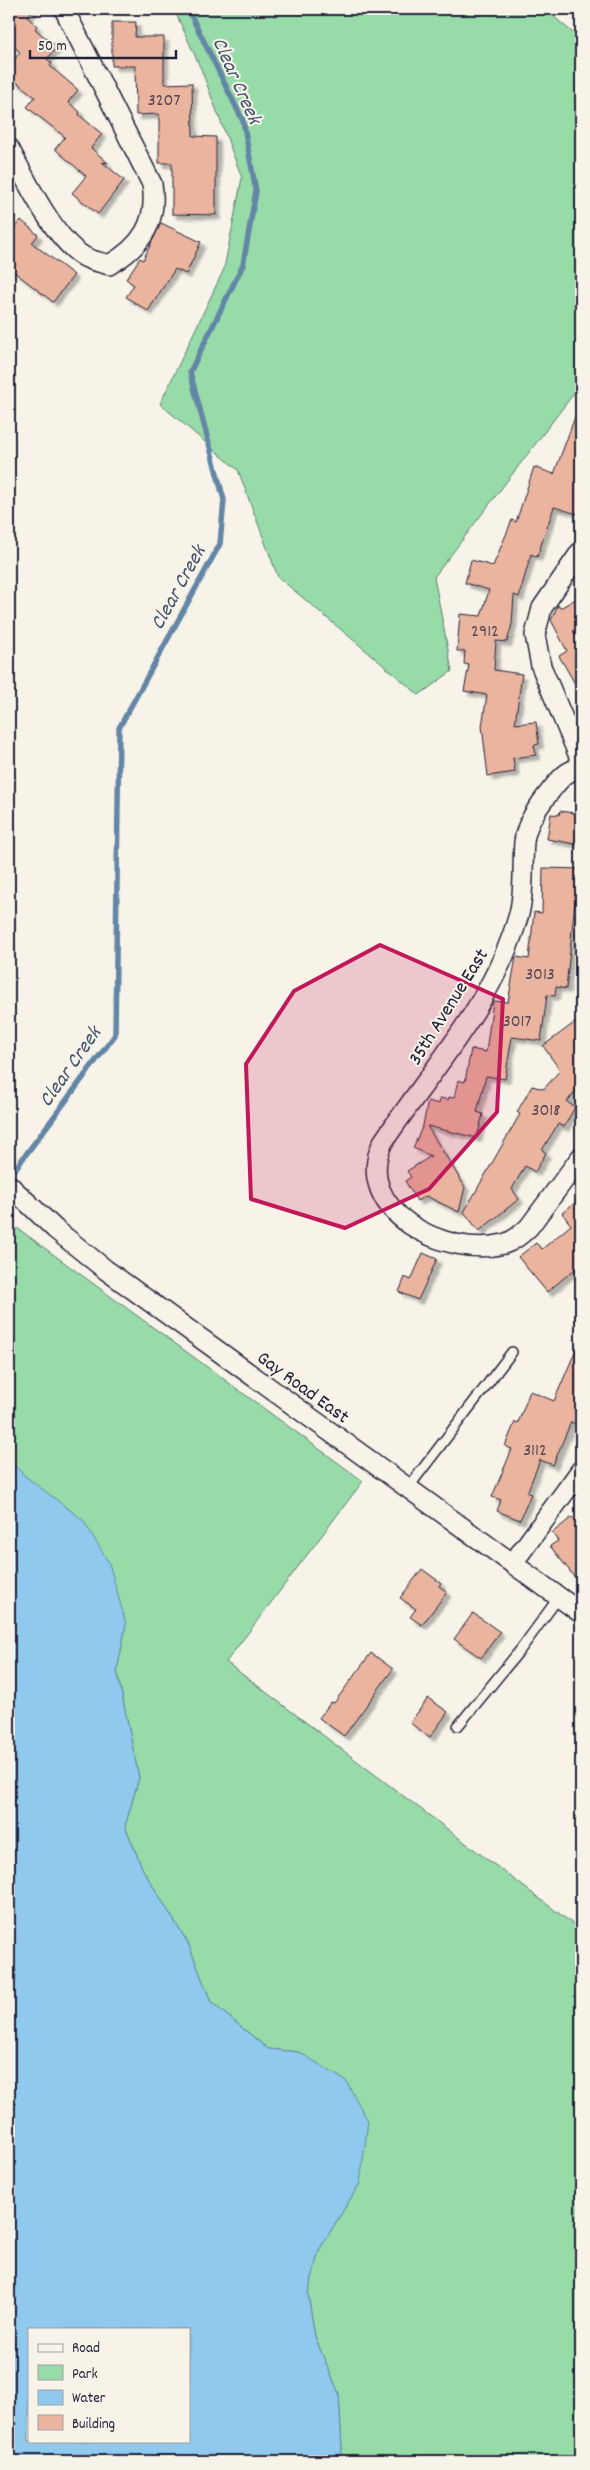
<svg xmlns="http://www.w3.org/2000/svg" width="590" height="2470" viewBox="0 0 590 2470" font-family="Dekko,sans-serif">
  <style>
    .green { fill: #97dba8; stroke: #5c7e72 }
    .water { fill: #8fc9ee; stroke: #6386a6; fill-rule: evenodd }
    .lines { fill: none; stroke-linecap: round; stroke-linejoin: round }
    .stream { stroke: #6386a6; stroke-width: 5.5 }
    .building { fill: #eab49e; stroke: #22223b; filter: url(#shadow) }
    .service-casing { stroke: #22223b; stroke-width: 12 }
    .minor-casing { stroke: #22223b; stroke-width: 22 }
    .service { stroke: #f7f3e8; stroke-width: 9 }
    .minor { stroke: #f7f3e8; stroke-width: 19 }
    .marked { fill: #c2185b; fill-opacity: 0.2; stroke: #c2185b; stroke-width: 4; stroke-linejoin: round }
    .labels { text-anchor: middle; stroke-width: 4; stroke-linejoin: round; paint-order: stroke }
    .number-label { font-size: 18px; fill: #544654 }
    .street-label { font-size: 20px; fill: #22223b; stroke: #f7f3e8 }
    .water-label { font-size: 21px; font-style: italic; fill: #435471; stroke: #f7f3e8 }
  </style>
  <defs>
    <filter id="shadow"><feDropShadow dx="4.5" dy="4.5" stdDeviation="1" flood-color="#0004"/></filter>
  </defs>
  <rect width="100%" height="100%" fill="#f7f3e8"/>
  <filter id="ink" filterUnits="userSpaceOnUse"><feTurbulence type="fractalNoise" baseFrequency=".02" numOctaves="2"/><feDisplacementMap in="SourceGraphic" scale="10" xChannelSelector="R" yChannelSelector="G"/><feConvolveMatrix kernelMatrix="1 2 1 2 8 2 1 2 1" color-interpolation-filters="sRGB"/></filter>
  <g filter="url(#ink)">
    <!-- green -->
    <path class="green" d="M174,9H545L573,33L581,35V384L434,577L452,671L419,695L278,577L238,470L160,404L224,269L242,178L201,69Z
      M9,1222L363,1481L226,1662L581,1930V2447L572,2461H339L342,2449L339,2394L315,2337L308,2294L319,2250L360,2183L299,2052L268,2049L211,2002L188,1943L143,1870L125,1826L139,1778L117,1671L126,1624L25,1476L9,1460Z"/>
    <!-- water -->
    <path class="water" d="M9,1460L25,1476L83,1520L109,1563L126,1624L117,1671L139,1778L125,1826L143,1870L188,1943L211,2002L268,2049L299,2052L346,2081L368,2121L360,2183L319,2250L308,2294L315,2337L339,2394L342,2449L339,2461H9ZM29,2329H189V2441H29Z"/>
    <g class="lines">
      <!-- stream -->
      <path class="stream" d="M15,1169L115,1035L119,728L220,544L224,500L190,372L243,265L256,191L243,121L188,9"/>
    </g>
    <!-- building -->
    <path class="building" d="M9,9H34L27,17L37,26L35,29L57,47L47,59L52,63L50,66L78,90L68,102L80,112L79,115L102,134L91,148L108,163L102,162L124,180L98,214L72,193L86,176L55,149L65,137L27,107L35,97L9,76V67L20,52L9,42Z
      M112,22H136L135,37H164V84L192,83L193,136L216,137V215L172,214V163H159V114L136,115L135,66H112Z
      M21,220L38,235L32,243L74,275L53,302L9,268V234Z
      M161,223L201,242L186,274L175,269L148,311L126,297L134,285L126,279L140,258L143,260Z
      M579,406H581V501L577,514L554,507L537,557L531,554L519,597L514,595L512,624L507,642L496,641L494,670L522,674L515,724L536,722L539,744L534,745L536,755L513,758L515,772L488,776L482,726L487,695L464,691L469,665L464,664L465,651H457L460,614L481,616L489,590L465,583L471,560L493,566L512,520L516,522L534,467L554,474Z
      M581,596V627L573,631L581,643V694L559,656L567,651L551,620L558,605L560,608Z
      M560,811L581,814V845L547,839L551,814L559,815Z
      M543,868L581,869V893L576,892L566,989L556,987L555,996L547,995L541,1041L512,1037L505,1079L486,1076L477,1112L483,1114L477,1138L427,1126L465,1187L459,1212L426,1196L417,1201L405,1181L411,1177L407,1171L431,1156L413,1148L423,1125L428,1101L439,1104L440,1098L448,1100L449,1097L454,1098L458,1080L465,1082L471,1049L486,1052L493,1001L508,1002L516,957L529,959L534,912L542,913Z
      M581,1018V1083L567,1102L575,1107L564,1127L558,1124L542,1150L546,1153L535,1172L525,1166L512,1189L519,1199L479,1231L464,1212L520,1114L517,1112L532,1086L544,1089L560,1070L543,1046Z
      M581,1198V1264L547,1292L518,1257L536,1243L542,1249L571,1225L562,1213Z
      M423,1253L437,1259L418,1300L399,1292L405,1277L411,1280Z
      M581,1338V1426L571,1422L553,1465L540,1460L527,1493L531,1494L520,1520L497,1511L501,1500L492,1497L512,1449L505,1446L515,1422L518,1423L530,1391L554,1401Z
      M572,1517L581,1529V1585L550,1546L558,1541L552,1533Z
      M422,1569L441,1583L439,1586L447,1592L422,1625L410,1617L416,1609L400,1598Z
      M473,1613L500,1632L481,1658L454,1639Z
      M371,1653L393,1669L344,1736L319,1718L331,1702L334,1703Z
      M428,1698L448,1712L430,1737L410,1723Z"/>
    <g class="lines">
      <!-- service casing -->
      <g class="service-casing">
        <path id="service" d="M408,1488L512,1352
          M458,1726L521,1649L559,1597"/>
      </g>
      <!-- minor casing -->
      <g class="minor-casing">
        <path id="minor" d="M9,148C25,178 54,239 83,256C90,261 101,262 109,265C142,246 158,222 152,184L64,9
          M581,551L542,608L535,635L541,666L581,761
          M581,768C567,770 561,778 552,789C540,804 526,822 524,842C522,866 525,891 519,914C495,1001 432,1069 383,1142C350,1210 446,1259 504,1244C514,1241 522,1234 529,1227L581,1157
          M9,1185L55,1229L106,1270L581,1613
          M513,1563L581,1470"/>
      </g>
      <!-- service -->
      <use href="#service" class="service"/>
      <!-- minor -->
      <use href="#minor" class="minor"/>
    </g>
  </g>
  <!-- marked area -->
  <path class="marked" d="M380,945L503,999L497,1112L429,1189L345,1228L251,1199L246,1064L294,991Z"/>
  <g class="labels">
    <!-- number labels -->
    <g class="number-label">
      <text x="164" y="105">3207</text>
      <text x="485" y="636">2912</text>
      <text x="540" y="979">3013</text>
      <text x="517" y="1026">3017</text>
      <text x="546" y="1115">3018</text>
      <text x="535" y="1455">3112</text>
    </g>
    <!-- street labels -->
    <g class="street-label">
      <text transform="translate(447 1006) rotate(-58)" y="7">35th Avenue East</text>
      <text transform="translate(304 1386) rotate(36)" y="7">Gay Road East</text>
    </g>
    <!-- water labels -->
    <g class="water-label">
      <text transform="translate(238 80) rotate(66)" y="7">Clear Creek</text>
      <text transform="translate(177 587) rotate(-61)" y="7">Clear Creek</text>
      <text transform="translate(69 1066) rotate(-55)" y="7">Clear Creek</text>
    </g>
  </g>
  <!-- margin -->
  <rect width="590" height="2470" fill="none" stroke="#f7f3e8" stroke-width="30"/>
  <rect x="15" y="15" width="560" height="2440" fill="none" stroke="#22223b" stroke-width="2" filter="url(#ink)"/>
  <!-- legend -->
  <rect x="28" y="2328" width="162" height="115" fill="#f7f3e8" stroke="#a29fa3"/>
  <rect x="38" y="2344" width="25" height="8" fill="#f7f3e8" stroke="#a29fa3"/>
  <text x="72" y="2352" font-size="15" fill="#22223b">Road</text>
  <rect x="38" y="2365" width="25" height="15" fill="#97dba8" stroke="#a29fa3"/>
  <text x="72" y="2378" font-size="15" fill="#22223b">Park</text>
  <rect x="38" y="2390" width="25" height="15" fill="#8fc9ee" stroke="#a29fa3"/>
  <text x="72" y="2402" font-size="15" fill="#22223b">Water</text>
  <rect x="38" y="2415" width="25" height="15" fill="#eab49e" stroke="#a29fa3"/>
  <text x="72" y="2428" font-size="15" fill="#22223b">Building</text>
  <!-- scale -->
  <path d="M30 50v8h146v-8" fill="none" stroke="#22223b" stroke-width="2.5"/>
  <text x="38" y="50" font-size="15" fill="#22223b" stroke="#f7f3e8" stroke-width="4" paint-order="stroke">50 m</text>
</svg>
